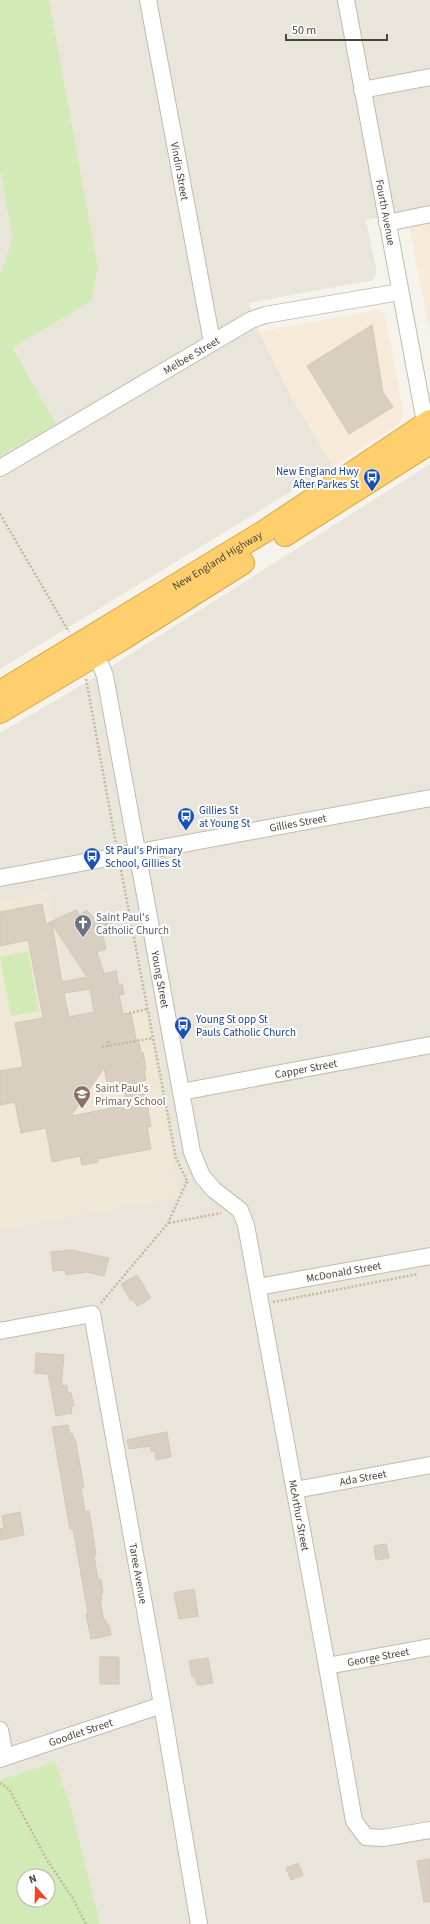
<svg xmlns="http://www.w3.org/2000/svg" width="430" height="1924" viewBox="0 0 430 1924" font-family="'Source Sans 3',sans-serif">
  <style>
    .residential { fill: #eae5da; fill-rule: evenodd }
    .commercial { fill: #f7ead8 }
    .education { fill: #efe8d6 }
    .green { fill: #d2eab5; fill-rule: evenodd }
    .building { fill: #d8cfc1; stroke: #d3c7b4; fill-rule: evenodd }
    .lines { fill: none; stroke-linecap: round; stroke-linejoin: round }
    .minor-casing { stroke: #c2bbae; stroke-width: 18 }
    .highway-casing { stroke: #e0a43c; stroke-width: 24 }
    .path { stroke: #c4b79f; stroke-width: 2.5; stroke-dasharray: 2 2; stroke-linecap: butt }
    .minor { stroke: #fff; stroke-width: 16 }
    .highway { stroke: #ffcf6e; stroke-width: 22 }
    .labels { text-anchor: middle; stroke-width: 4; stroke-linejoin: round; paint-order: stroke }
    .street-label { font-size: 11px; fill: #4b4439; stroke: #fff }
    .transit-label { font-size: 11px; fill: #164399; stroke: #fff; text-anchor: start }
    .worship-label { font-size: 11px; fill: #5b616d; stroke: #fff; text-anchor: start }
    .education-label { font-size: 11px; fill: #785e54; stroke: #fff; text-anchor: start }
  </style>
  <rect width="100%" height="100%" fill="#f6f3ec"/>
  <!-- residential -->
  <path class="residential" d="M0,0H430V208L366,220L377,273L373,280L249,303L259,332L292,398L333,466L0,669Z
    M430,464V1924H0V733L85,683ZM24,1876H48V1900H24Z"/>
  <!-- commercial -->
  <path class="commercial" d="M430,221V333L409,224Z
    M377,310L385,315L404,414L399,424L333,466L292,398L259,332Z"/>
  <!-- education -->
  <path class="education" d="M48,892L73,1020L145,1007L180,1197L0,1230V901Z"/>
  <!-- green -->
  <path class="green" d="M0,0H49L98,268L91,301L12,348L56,424L0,456V276L13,239L0,169Z
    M28,951L39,1011L11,1016L0,957Z
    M55,1762L73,1815L100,1924H0V1780ZM24,1876H48V1900H24Z"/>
  <!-- building -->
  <path class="building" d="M372,325L383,392L393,407L349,434L307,366Z
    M42,904L46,924L76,910L80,915L87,910L96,921L104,917L111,932L103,936L106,949L97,952L104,974L116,971L118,984H122L124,994L119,995L123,1014L131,1013L137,1044L139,1043L141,1053L143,1052L146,1070L144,1071L146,1080L143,1081L151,1126L147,1127L151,1149L98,1159V1162L82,1165L80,1156L52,1162L46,1128L21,1133L15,1102L0,1105V1071L23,1067L15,1023L43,1018L28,940L0,946V912ZM52,924L87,977L62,982ZM90,989L94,1012L69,1017L64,993ZM104,1068L107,1082L119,1080V1085L123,1084L127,1105L71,1116Z
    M71,1250L109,1258L104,1276L87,1272L66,1275L65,1270L53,1271L51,1252Z
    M137,1275L151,1298L137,1306L133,1299L131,1301L121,1284Z
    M36,1353L64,1355L61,1386L67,1385L68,1393H71L74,1406H71L72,1413L56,1416L48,1374L35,1373Z
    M68,1425L70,1434L72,1433L74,1439H75L84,1487L81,1488L85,1512L89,1511L96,1555L94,1556L98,1580L101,1579L103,1593H101L102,1600H100L104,1620H106L107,1625H109L111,1635L91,1639L86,1614L88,1613L73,1529H70L52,1427Z
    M167,1432L171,1457L156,1460L155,1451H151L150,1446L129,1449L127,1440Z
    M20,1512L24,1535L0,1540V1529L4,1528L2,1516Z
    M386,1544L389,1558L376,1560L374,1546Z
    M194,1589L198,1616L179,1619L174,1593Z
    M100,1657H119V1684H100Z
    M208,1658L213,1683L197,1685L195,1676L192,1677L189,1661Z
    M430,1859V1902H424L417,1861Z
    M298,1863L303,1875L291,1880L286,1868Z"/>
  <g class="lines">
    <!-- minor casing -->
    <g class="minor-casing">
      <g id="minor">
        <path id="s1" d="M148,0L212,342"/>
        <path id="s2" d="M346,0L427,433"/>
        <path d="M362,90L430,77"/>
        <path d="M387,223L430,214"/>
        <path id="s3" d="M0,468L251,320L265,315L400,292"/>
        <path id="s4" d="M90,646L102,668L105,676L192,1152L202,1176L214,1190L240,1210L246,1225L327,1666L354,1821L366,1837L383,1838L430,1830"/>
        <path id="s5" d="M0,878L430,798"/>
        <path id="s6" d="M181,1092L430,1045"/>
        <path id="s7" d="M258,1287L430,1256"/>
        <path id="s8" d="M0,1331L92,1314L162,1705L199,1924"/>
        <path id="s9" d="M295,1490L430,1465"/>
        <path id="s10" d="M327,1666L430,1647"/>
        <path d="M0,1730L5,1757"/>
        <path id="s11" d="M0,1759L162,1705"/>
      </g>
    </g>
    <!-- highway casing -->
    <g class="highway-casing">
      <g id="highway">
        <path d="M285,535L430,443"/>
        <path id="s12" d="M0,692L265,531L430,421"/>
        <path d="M0,712L119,641L243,563"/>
      </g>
    </g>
    <!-- path -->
    <path class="path" d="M0,514L69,632
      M86,679L116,844
      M121,870L176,1158L188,1183
      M103,927L129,915
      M129,1013L147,1009
      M108,1041L109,1046
      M102,1047L153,1038
      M169,1223L221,1213
      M273,1302L418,1274
      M101,1303L168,1223L187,1181
      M0,1783L9,1789L47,1860L72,1897L86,1924"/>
    <!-- minor -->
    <use href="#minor" class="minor"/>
    <!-- highway -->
    <use href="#highway" class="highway"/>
  </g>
  <!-- icons -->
  <defs>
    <g id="bus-pin" transform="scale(0.9)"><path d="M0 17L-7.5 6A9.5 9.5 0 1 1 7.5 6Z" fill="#1a4fb4" stroke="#fff"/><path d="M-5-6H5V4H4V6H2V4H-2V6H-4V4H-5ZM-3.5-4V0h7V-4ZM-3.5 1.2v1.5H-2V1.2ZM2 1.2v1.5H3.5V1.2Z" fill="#fff"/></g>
    <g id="church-pin" transform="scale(0.9)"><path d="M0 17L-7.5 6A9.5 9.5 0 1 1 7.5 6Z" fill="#6b7280" stroke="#fff"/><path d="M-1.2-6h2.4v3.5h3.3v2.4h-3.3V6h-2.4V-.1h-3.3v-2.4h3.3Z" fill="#fff"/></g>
    <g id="school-pin" transform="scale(0.9)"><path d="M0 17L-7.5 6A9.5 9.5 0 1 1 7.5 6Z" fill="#8d6e63" stroke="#fff"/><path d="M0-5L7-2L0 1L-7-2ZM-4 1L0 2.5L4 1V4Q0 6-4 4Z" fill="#fff"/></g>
  </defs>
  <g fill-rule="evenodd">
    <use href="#bus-pin" x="372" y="477"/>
    <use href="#bus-pin" x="186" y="816"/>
    <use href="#bus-pin" x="92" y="856"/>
    <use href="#church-pin" x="83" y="923"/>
    <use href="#bus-pin" x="183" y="1025"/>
    <use href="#school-pin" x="82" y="1094"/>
  </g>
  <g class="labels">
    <!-- street labels -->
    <g class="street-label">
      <text dy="4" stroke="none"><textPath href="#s1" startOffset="174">Vindin Street</textPath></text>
      <text dy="4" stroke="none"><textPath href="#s2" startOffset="216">Fourth Avenue</textPath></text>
      <text dy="4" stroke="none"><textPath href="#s3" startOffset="222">Melbee Street</textPath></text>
      <text dy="4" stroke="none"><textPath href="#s12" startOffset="254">New England Highway</textPath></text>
      <text dy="4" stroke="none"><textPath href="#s5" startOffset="303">Gillies Street</textPath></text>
      <text dy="4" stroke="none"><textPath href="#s4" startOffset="342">Young Street</textPath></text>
      <text dy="4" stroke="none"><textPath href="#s6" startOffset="127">Capper Street</textPath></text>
      <text dy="4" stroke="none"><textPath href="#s7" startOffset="87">McDonald Street</textPath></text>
      <text dy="4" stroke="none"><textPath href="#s9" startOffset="69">Ada Street</textPath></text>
      <text dy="4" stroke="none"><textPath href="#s4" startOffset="906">McArthur Street</textPath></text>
      <text dy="4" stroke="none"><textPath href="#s8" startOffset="357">Taree Avenue</textPath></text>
      <text dy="4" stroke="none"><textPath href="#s10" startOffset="52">George Street</textPath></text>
      <text dy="4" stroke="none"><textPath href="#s11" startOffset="85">Goodlet Street</textPath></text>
    </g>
    <!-- transit labels -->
    <g class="transit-label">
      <text x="359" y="475" text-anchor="end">New England Hwy<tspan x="359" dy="13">After Parkes St</tspan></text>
      <text x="199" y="814">Gillies St<tspan x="199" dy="13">at Young St</tspan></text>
      <text x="105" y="854">St Paul's Primary<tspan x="105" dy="13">School, Gillies St</tspan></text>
      <text x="196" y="1023">Young St opp St<tspan x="196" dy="13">Pauls Catholic Church</tspan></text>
    </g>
    <!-- worship labels -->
    <g class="worship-label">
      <text x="96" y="921">Saint Paul's<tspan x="96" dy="13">Catholic Church</tspan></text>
    </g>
    <!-- education labels -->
    <g class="education-label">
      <text x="95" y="1092">Saint Paul's<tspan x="95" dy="13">Primary School</tspan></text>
    </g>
  </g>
  <!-- north arrow -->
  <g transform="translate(36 1888) rotate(340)"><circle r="19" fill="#ffffff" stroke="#b7b4b0"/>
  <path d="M0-3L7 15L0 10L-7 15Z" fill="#fc3f1d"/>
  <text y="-6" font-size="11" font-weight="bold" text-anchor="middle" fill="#4b4439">N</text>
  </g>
  <!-- scale -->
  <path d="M286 34v6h101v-6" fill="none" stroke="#4b4439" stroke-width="2"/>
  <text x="292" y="34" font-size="12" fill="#4b4439" stroke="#ffffff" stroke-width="3" paint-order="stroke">50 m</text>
</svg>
